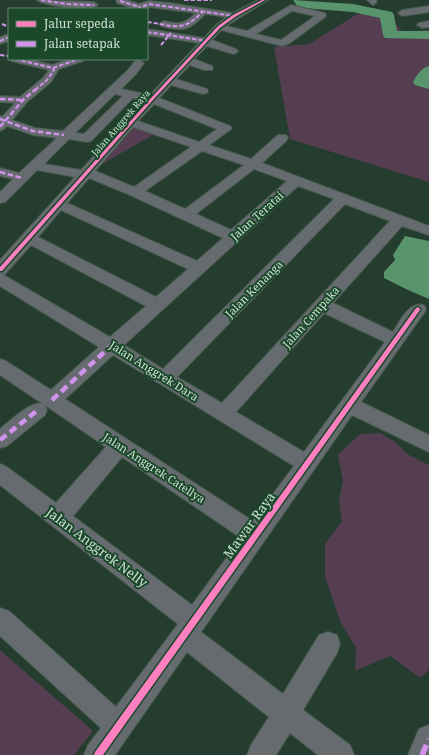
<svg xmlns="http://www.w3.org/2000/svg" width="429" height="755" viewBox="0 0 429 755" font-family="'Noto Serif',serif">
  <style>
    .green { fill: #553e51 }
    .water { fill: #59956c }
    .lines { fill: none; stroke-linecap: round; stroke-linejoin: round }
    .river { fill: #59956c; fill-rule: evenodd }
    .minor-casing { stroke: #44594c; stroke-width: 2 }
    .minor { fill: #666b6f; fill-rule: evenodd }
    .quiet-far4 { stroke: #d193ec; stroke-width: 2; stroke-dasharray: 4.5 2; stroke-linecap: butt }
    .quiet-far3 { stroke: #d193ec; stroke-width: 2.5; stroke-dasharray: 5.5 2.5; stroke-linecap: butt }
    .quiet-far2 { stroke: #d193ec; stroke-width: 3.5; stroke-dasharray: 7 3.5; stroke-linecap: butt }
    .quiet-far1 { stroke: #d193ec; stroke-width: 4.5; stroke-dasharray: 8 4.5; stroke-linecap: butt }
    .quiet { stroke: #d193ec; stroke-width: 5.5; stroke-dasharray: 11 5.5; stroke-linecap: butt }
    .cycleway-casing { stroke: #1b472b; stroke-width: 3 }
    .cycleway { fill: #ff80c0; fill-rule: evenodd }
    .labels { text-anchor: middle; stroke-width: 4; stroke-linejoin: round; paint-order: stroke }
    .far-street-label { font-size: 9px; fill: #cae1cf; stroke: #1b472b }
    .street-label { font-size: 11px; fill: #cae1cf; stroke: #1b472b }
    .near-street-label { font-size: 13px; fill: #cae1cf; stroke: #1b472b }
  </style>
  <rect width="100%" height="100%" fill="#253d2e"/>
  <!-- green -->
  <path class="green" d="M364,10L385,13L403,32L429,30V71L426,77L429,79V182L290,139L274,47L309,44Z
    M133,124L158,132L90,171Z
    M381,433L396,443L409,455L429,465V670L420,678L390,656L355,671L356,648L341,623L325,577V544L342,521L339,500L343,481L338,455L360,434Z
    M0,650L93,731L74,755H0Z"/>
  <!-- water -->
  <path class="water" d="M405,236L429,241V299L408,290L384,278V272L395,260L393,255Z"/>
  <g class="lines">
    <!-- river -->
    <path class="river" d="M293,0L353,4L392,12L394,15L397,31H429V39L385,38L383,35L380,18L353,12L303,8L298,7Z
      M429,66V89L415,85L413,82C417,75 421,68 429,66Z"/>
    <!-- minor casing -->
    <g class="minor-casing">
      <path id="minor" d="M37,0L94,2L98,5C92,11 43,6 37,0Z
        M116,0H126L139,4L149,1L169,3L233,13L258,0H268L226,26L247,31L291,5L325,13L326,15L325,17L290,43L282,46L221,30L212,40L236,49L238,51L236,53L233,54L207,46L194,59L212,66L213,68L212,70H204L190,65L176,79L207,89L208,91L207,93L203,94L171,85L159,98L230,126L232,128L230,130L209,145L251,159L278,135H286L288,138L286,141L262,163L429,226V235L402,226L333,303L393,332C400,321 409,301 424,305L426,309L424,313L361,402L429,435V452L352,415L201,632L283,694L319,635L328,632L337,635L340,644L337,653L303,710L350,745L354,755H318L290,733L276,755H247L251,745L269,717L187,652L115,755H84L88,745L101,728L0,636V608L9,611L116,707L178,624L0,485V464L7,467L56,503L106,447L45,405L47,410L45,415L7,446L0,448V429C10,421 31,400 43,404L0,375V359L6,361L51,390L99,347L0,286V260L75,177L37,170L5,202L0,203V192L13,179L0,176V168L19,173L57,138L33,135L7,126L4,129L0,131V116H3L15,103L0,102V96L20,97L43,78L49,70L11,61L10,59H28L52,65L69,59H84L83,61L59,69L51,82L27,102L12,120L35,128L63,131L128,70L135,61L139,60L144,63L136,74L121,89L150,95L199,43L147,35V29L204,38L216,25L226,17L205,14C189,31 183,32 161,26L159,24L164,21C180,25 184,24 196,13L149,7L143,9H133V8L117,3ZM292,11L315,16L281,40L256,34ZM115,94L123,96L84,134L75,133ZM133,98L145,101L81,170L44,164L69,139L87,142L91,141ZM154,104L217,129L199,142L138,121ZM133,127L191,147L134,187L95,171ZM202,151L244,165L185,209L145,191ZM254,169L287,181L231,230L196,214ZM89,178L130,195L223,238L197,261L67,203ZM298,186L334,199L163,369L124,345ZM345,204L390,221L222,403L177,377ZM61,210L188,269L156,297L38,237ZM31,245L146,306L110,337L2,274H5ZM324,313L385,342L304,452L236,412ZM113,355L294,466L253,521L65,399ZM122,457L241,538L192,605L73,516Z
        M367,0H376L377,2L373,5Z
        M429,6V12L402,16L398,13L402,10Z
        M429,21V27L422,28L417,25L419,23Z
        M9,34V41L0,44V37Z
        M429,725V755H408L419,729Z"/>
    </g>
    <!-- minor -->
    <use href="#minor" class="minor"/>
    <!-- quiet-far4 -->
    <path class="quiet-far4" d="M41,0L67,4L94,5
      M184,0H212
      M120,1L140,7
      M137,9L149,4L234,16
      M147,22C174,25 182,34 203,11
      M2,24L9,27
      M147,32L207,41
      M0,41L9,37
      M161,45L171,33
      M0,55L9,56
      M15,59L53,68L79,59
      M35,90L47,80L54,70L53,68"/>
    <!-- quiet-far3 -->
    <path class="quiet-far3" d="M0,99L23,100
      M0,119L33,131L64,135
      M0,127L23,100L36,89
      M0,172L22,178"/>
    <!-- quiet-far2 -->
    <path class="quiet-far2" d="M111,346L112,345"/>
    <!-- quiet-far1 -->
    <path class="quiet-far1" d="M52,400L112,345
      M0,440L38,410"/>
    <!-- quiet -->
    <path class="quiet" d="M422,755L429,739"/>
    <!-- cycleway casing -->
    <g class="cycleway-casing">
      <path id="cycleway" d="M262,0H265L235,17L220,28L153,100L2,271H0V267L151,98L218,26L233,15Z
        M418,307L420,309V310L103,755H94L95,752L416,308Z"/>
    </g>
    <!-- cycleway -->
    <use href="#cycleway" class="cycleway"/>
  </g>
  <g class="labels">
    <!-- far-street labels -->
    <g class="far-street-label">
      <text transform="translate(121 123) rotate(-49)" y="3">Jalan Anggrek Raya</text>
    </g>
    <!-- street labels -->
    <g class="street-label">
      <text transform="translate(257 216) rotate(-42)" y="4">Jalan Teratai</text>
      <text transform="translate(254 289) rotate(-45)" y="4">Jalan Kenanga</text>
      <text transform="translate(311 317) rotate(-48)" y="4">Jalan Cempaka</text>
      <text transform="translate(154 371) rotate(32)" y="4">Jalan Anggrek Dara</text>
      <text transform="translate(154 468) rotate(33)" y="4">Jalan Anggrek Catellya</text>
    </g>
    <!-- near-street labels -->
    <g class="near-street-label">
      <text transform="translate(249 525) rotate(-54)" y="5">Mawar Raya</text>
      <text transform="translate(97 547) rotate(37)" y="5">Jalan Anggrek Nelly</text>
    </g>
  </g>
  <!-- legend -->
  <rect x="8" y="8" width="140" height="52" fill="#1b472b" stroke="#61856d"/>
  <rect x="16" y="21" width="20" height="6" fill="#ff80c0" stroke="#61856d"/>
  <text x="44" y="28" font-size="12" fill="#cae1cf">Jalur sepeda</text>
  <rect x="16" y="41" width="20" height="6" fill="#d193ec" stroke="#61856d"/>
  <text x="44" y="48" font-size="12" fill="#cae1cf">Jalan setapak</text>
</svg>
